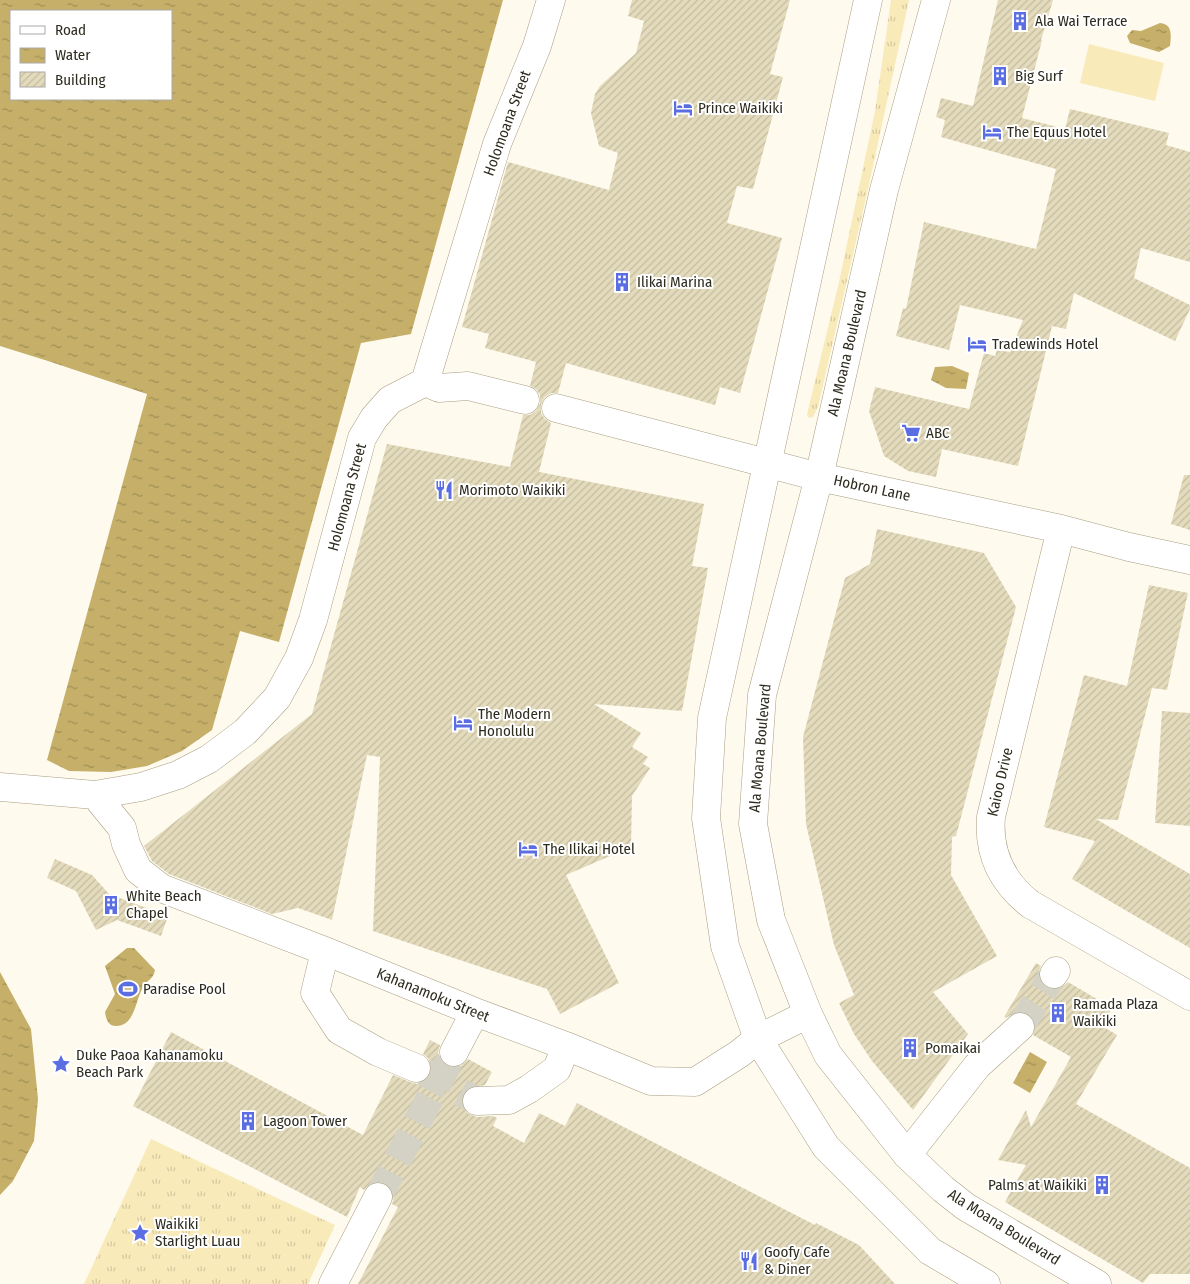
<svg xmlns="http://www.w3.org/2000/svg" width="1190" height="1284" viewBox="0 0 1190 1284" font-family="'Fira Sans Condensed',sans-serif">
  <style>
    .grass { fill: url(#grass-tufts) }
    .pitch { fill: #f9eaba }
    .water { fill: url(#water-ripples); fill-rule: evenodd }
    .building { fill: url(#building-hatch) }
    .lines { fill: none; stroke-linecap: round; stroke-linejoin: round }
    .minor-tunnel { stroke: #d4d1c5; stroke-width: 28; stroke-dasharray: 28 14; stroke-linecap: butt }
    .minor-casing { stroke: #a89e81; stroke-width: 29 }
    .major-casing { stroke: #a89e81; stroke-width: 29 }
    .minor { stroke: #fff; stroke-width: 28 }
    .major { stroke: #fff; stroke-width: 28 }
    .labels { text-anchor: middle; stroke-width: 4; stroke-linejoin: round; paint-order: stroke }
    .poi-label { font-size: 15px; fill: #2e2b1f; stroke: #fff; text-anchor: start }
    .street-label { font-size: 15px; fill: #2e2b1f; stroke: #fff }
  </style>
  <defs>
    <pattern id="grass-tufts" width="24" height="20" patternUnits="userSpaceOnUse" patternTransform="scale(1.25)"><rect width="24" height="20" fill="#f9eaba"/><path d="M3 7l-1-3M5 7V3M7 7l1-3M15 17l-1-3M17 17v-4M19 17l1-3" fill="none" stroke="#d6c99f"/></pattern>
    <pattern id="water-ripples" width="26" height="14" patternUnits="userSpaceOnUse" patternTransform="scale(1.25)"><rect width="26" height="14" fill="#c5af69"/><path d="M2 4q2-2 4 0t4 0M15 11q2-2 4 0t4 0" fill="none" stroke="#a08f56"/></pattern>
    <pattern id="building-hatch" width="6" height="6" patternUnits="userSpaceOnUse" patternTransform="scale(1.25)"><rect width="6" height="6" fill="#e4dbbc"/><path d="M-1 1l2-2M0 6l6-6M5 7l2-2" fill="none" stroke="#c4bca1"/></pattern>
  </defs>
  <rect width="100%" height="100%" fill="#fefaee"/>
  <!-- grass -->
  <path class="grass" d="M891,0H909L868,189L818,407L813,417L809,418L807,415L808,410L839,282L875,111Z
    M151,1139L335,1225L308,1284H84Z"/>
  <!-- pitch -->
  <path class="pitch" d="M1089,44L1164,63L1155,101L1080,83Z"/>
  <!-- water -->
  <path class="water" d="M0,0H503L411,334L361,343L279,642L240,631L212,730L182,751L147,766L111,772L69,771L47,760L147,394L48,361L0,346ZM11,11H171V99H11Z
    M1160,23C1173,24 1171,36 1170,46L1159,52L1130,43L1127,36L1132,30L1141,31Z
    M952,366L969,373L966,389L946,388L931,380L935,367Z
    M127,948H134L155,970C153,980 149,978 144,986C135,998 136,1026 116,1026C108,1026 106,1019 105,1012L115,994L105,966Z
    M0,972L31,1029L38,1099L34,1141L13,1181L0,1195Z
    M1030,1052L1047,1062L1030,1093L1013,1083Z"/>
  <!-- building -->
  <path class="building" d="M632,0H790L770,74L783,77L753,189L737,186L727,223L782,238L740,393L720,387L715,405L566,363L558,393H551L545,397L541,404V413L545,419L551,423L539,472L704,504L692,566L708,568L682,711L594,704L641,733L632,747L648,757L643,764L650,768L632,796L631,847L566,875L619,983L560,1014L547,989L373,931L380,757L367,755L332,920L298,908L272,914L169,874L152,861L144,846L312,714L387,444L510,467L523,415H530L536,411L540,404V395L536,389L530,386L536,362L485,348L489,334L462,327L508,162L609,190L618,153L599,146L591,113L595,94L600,86L636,53L644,21L628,16Z
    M998,0H1053L1041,40H1042L1022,118L1065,129L1070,109L1169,133L1166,145L1190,152V262L1141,248L1134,278L1190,305V309L1175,341L1074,293L1066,329L1052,326L1018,466L942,449L936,477L908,471L884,456L869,411L875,387L969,409L984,353L995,356L997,350L1010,352L1023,320L960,305L949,350L896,336L903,308L906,309L924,222L1036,249L1056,169L941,137L945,120L936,117L941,98L973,106Z
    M1184,475H1190V530L1171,524Z
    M877,529L984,553L1016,607L956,836L952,837L951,875L997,956L933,992L968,1034L913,1110L872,1061L854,1034L839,1003L854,995L834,945L806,824L803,737L845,578L870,564Z
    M1149,585L1188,593L1167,690L1152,688L1118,820L1096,819L1190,874V948L1072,879L1095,841L1044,827L1084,675L1127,686Z
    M1162,711L1190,713V826L1155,823Z
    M55,859L92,875L109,894L168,916L161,936L117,920L96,930L76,891L47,878Z
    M1036,963L1041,966L1038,973L1040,980L1046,987L1053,990L1060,988L1068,982L1112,1008L1102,1026L1117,1035L1076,1104L1190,1168V1274H1150L1143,1283L1005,1202L1026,1165L998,1160L1026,1110L1031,1127L1071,1057L1033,1035L1035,1023L1032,1017L1025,1012H1016L1006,1018L1004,1017Z
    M171,1032L363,1135L393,1075L410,1082L417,1084L425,1081L430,1074L431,1066L428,1058L423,1054L430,1040L440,1045L438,1053L441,1060L447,1066L455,1068L462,1065L468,1059L492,1072L485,1085L469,1088L464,1093L461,1102L464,1109L469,1114L477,1117L493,1116L497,1118L493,1126L524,1143L539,1113L565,1126L577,1103L815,1225L816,1223L859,1245L895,1284H358L398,1207L392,1204L394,1196L391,1188L385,1183L378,1181L370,1184L364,1190L360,1187L347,1217L133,1106Z"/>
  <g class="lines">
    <!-- minor-tunnel -->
    <path class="minor-tunnel" d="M1020,1027L1054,974
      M424,1072L477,1101
      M378,1197L454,1052"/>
    <!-- minor casing -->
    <g class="minor-casing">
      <path id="minor" d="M425,382L439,388L468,386L525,400
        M556,408L819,477L1061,529L1129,547L1190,560
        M1061,529L991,817C988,853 1002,882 1030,904L1190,996
        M0,787L95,795L141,787L178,775L209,759L245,732L277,698L299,658L313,620L362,438L374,418L390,400L425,382L497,144L537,46L551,0
        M95,795L122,828L126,844L138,870L161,888L325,951L475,1012L566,1046L651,1081L695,1082L739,1054L758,1039L808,1014
        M325,951L315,993L339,1030L378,1052L416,1068
        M1054,974L1056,971
        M454,1052L475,1012
        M477,1101L509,1100L529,1089L557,1069L566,1046
        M907,1155L977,1066L1020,1027
        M333,1284L378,1197"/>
    </g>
    <!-- major casing -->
    <g class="major-casing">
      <path id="major" d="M868,0L712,718L706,818L725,946L758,1039L826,1147L930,1251L986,1284
        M936,0L884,190L819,477L762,695L753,824L771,920L808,1014L828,1055L907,1155L943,1189L966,1207L1097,1284"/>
    </g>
    <!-- minor -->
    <use href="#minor" class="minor"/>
    <!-- major -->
    <use href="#major" class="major"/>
  </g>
  <!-- icons -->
  <defs>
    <g id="building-bare" transform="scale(1.5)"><path d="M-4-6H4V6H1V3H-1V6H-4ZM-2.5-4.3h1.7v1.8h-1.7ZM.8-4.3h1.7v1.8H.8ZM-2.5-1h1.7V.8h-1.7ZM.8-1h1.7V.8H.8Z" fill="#5a6de3" stroke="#fff" stroke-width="2.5" paint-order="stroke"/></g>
    <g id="hotel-bare" transform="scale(1.5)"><path d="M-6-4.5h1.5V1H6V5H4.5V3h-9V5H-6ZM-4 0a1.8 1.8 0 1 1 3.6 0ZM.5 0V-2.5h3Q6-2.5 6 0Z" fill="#5a6de3" stroke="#fff" stroke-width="2.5" paint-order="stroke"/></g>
    <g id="supermarket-bare" transform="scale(1.5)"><path d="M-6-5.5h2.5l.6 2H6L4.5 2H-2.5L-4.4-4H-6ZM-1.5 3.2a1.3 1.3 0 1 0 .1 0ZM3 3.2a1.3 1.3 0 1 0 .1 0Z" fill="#5a6de3" stroke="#fff" stroke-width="2.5" paint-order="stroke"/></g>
    <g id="restaurant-bare" transform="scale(1.5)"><path d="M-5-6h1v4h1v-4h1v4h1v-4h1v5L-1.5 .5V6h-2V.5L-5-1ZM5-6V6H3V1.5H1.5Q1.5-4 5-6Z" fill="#5a6de3" stroke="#fff" stroke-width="2.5" paint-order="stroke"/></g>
    <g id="stadium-bare" transform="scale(1.5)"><path d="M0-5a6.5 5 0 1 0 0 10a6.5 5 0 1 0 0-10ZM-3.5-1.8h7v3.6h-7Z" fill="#5a6de3" stroke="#fff" stroke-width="2.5" paint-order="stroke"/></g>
    <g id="sight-bare" transform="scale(1.5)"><path d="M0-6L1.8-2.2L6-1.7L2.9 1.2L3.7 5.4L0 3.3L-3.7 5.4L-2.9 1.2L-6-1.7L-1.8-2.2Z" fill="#5a6de3" stroke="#fff" stroke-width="2.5" paint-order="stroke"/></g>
  </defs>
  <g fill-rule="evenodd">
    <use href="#building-bare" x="1020" y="21"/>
    <use href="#building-bare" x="1000" y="76"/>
    <use href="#hotel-bare" x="683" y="108"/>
    <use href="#hotel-bare" x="992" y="132"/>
    <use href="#building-bare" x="622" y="282"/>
    <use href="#hotel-bare" x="977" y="344"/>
    <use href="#supermarket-bare" x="911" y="433"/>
    <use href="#restaurant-bare" x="444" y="490"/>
    <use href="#hotel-bare" x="463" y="723"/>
    <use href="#hotel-bare" x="528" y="849"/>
    <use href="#building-bare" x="111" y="905"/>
    <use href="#stadium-bare" x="128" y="989"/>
    <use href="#building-bare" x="1058" y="1013"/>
    <use href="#building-bare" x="910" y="1048"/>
    <use href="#sight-bare" x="61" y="1064"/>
    <use href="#building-bare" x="248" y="1121"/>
    <use href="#building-bare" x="1102" y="1185"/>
    <use href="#sight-bare" x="140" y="1233"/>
    <use href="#restaurant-bare" x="749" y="1261"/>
  </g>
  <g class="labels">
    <!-- poi labels -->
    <g class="poi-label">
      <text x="1035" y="26">Ala Wai Terrace</text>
      <text x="1015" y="81">Big Surf</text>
      <text x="698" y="113">Prince Waikiki</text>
      <text x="1007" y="137">The Equus Hotel</text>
      <text x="637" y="287">Ilikai Marina</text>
      <text x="992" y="349">Tradewinds Hotel</text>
      <text x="926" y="438">ABC</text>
      <text x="459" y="495">Morimoto Waikiki</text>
      <text x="478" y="719">The Modern<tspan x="478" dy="17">Honolulu</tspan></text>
      <text x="543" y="854">The Ilikai Hotel</text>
      <text x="126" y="901">White Beach<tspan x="126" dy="17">Chapel</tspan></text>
      <text x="143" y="994">Paradise Pool</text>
      <text x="1073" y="1009">Ramada Plaza<tspan x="1073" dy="17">Waikiki</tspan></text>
      <text x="925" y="1053">Pomaikai</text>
      <text x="76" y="1060">Duke Paoa Kahanamoku<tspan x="76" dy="17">Beach Park</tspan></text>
      <text x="263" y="1126">Lagoon Tower</text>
      <text x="1087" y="1190" text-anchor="end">Palms at Waikiki</text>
      <text x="155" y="1229">Waikiki<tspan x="155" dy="17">Starlight Luau</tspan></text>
      <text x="764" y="1257">Goofy Cafe<tspan x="764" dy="17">&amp; Diner</tspan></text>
    </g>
    <!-- street labels -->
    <g class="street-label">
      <text transform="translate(507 123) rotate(-70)" y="5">Holomoana Street</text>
      <text transform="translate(847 353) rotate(-77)" y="5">Ala Moana Boulevard</text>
      <text transform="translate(872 488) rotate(12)" y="5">Hobron Lane</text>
      <text transform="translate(347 497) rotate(-75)" y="5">Holomoana Street</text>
      <text transform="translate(760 748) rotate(-85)" y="5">Ala Moana Boulevard</text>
      <text transform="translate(1000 782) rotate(-77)" y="5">Kaioo Drive</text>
      <text transform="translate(433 995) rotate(22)" y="5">Kahanamoku Street</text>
      <text transform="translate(1004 1227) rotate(32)" y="5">Ala Moana Boulevard</text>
    </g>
  </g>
  <!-- legend -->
  <rect x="10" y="10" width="162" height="90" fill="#ffffff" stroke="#abaaa5"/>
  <rect x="20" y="26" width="25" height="8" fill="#ffffff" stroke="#abaaa5"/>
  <text x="55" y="35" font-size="15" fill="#2e2b1f">Road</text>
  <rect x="20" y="48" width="25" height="15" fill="url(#water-ripples)" stroke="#abaaa5"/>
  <text x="55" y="60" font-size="15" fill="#2e2b1f">Water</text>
  <rect x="20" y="72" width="25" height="15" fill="url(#building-hatch)" stroke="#abaaa5"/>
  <text x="55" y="85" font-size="15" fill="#2e2b1f">Building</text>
</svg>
